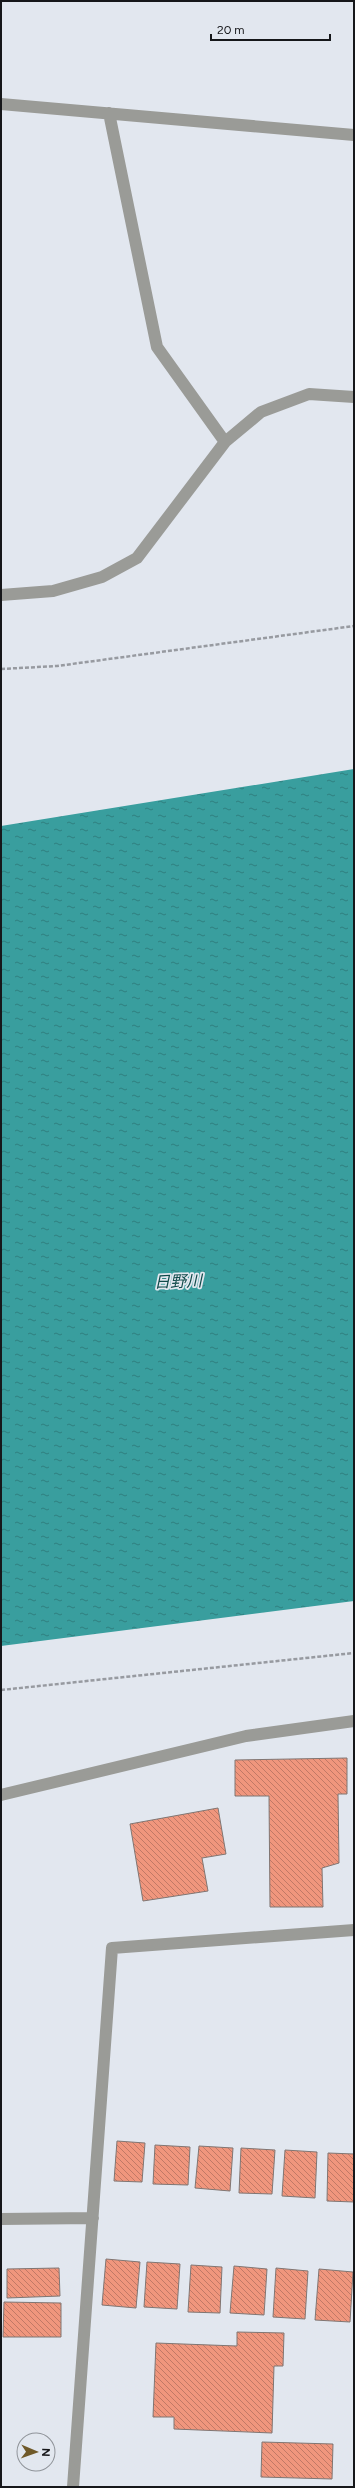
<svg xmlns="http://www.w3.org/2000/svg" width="355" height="2488" viewBox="0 0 355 2488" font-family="Figtree,'Noto Sans JP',sans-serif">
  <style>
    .water { fill: url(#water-ripples) }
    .building { fill: url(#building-back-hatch); stroke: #807673 }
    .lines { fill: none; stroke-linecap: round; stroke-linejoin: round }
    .path { stroke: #979aa0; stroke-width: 2.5; stroke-dasharray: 4 2; stroke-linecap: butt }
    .street { stroke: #9a9b97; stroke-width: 12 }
    .labels { text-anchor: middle; stroke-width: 3.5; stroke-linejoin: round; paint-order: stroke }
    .water-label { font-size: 16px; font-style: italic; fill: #0f4a4a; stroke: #e2e7ef }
  </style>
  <defs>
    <pattern id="water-ripples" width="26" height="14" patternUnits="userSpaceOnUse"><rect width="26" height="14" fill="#399e9e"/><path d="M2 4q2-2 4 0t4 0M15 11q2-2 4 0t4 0" fill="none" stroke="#2f8080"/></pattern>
    <pattern id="building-back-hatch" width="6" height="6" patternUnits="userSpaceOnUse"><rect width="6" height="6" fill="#f0967d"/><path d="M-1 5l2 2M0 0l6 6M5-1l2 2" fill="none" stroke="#c17966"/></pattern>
  </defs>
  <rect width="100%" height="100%" fill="#e2e7ef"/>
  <!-- water -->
  <path class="water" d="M354,769V1601L1,1646V826Z"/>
  <!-- building -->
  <path class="building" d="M347,1758V1794H338L339,1863L322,1868L323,1907H270L269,1796H235V1760Z
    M218,1808L226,1854L202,1858L208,1891L143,1901L130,1824Z
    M117,2141L145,2143L142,2182L114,2181Z
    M155,2145L190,2147L188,2185L153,2184Z
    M199,2146L233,2148L230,2191L195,2188Z
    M241,2148L275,2150L272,2194L239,2193Z
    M285,2150L317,2152L315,2198L282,2196Z
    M328,2153L354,2154V2202L327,2201Z
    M106,2259L140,2262L136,2308L102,2305Z
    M147,2262L180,2264L177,2309L144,2307Z
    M191,2265L222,2267L220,2313L188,2312Z
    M234,2266L267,2269L264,2315L230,2313Z
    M59,2268L60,2296L7,2298V2269Z
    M276,2268L308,2271L305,2319L273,2317Z
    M319,2269L353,2272L350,2322L315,2320Z
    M4,2302L61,2303V2337H3Z
    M237,2332L284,2333L283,2366H274L272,2433L174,2429V2417H153L156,2343L237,2346Z
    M262,2442L333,2444L332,2479L261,2477Z"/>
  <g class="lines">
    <!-- path -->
    <path class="path" d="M1,669L57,666L354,626
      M1,1690L354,1653"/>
    <!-- street -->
    <path class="street" d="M1,104L354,135
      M109,113L157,347L225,442
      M1,595L53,591L102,577L137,558L225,442L261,412L309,394L354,397
      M1,1795L246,1736L354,1721
      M1,2219L93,2218
      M73,2487L112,1948L354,1930"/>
  </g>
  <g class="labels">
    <!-- water labels -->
    <g class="water-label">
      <text transform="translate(178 1281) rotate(-2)" y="6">日野川</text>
    </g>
  </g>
  <!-- border -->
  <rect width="355" height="2488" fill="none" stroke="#16171a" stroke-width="4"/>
  <!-- north arrow -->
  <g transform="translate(36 2452) rotate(92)"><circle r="19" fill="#e2e7ef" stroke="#90949a"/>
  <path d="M0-3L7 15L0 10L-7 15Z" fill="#6f5929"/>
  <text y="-6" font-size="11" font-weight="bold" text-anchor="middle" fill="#16171a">N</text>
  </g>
  <!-- scale -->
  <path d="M211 34v6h119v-6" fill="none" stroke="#16171a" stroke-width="2"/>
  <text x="217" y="34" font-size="12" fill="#16171a" stroke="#e2e7ef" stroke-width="3" paint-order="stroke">20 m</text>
</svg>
